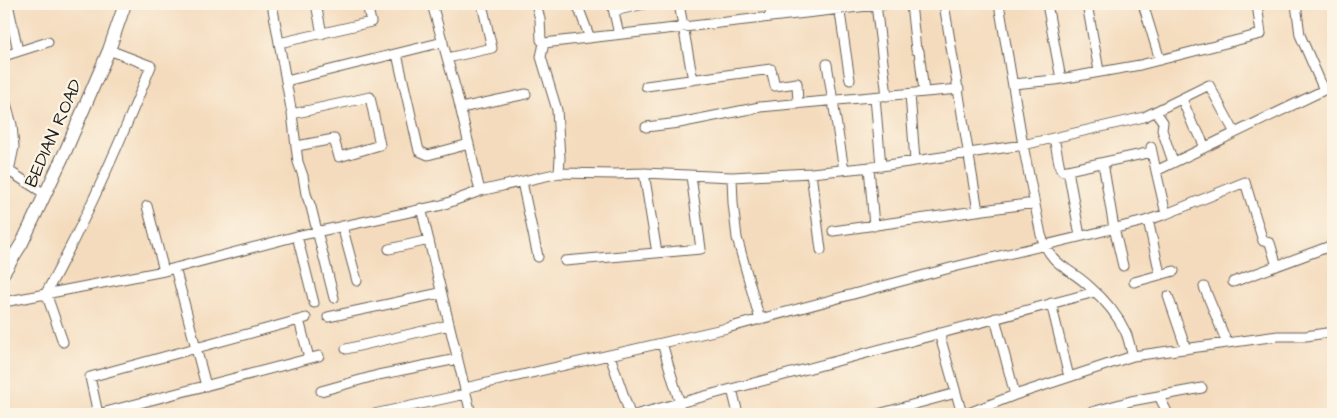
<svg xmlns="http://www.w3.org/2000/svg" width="1337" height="418" viewBox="0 0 1337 418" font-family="'Architects Daughter',sans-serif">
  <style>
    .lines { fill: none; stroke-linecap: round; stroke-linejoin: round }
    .street-casing { stroke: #685f54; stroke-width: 11 }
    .secondary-casing { stroke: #685f54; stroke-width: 14 }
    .street { stroke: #fff; stroke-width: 9 }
    .secondary { stroke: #fff; stroke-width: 12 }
    .labels { text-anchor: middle; stroke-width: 4.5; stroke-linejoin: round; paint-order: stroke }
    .street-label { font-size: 18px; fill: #1c1c1c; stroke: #fcf5e5 }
  </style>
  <rect width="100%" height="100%" fill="#fcf5e5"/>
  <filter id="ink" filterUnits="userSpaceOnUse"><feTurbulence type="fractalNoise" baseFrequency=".02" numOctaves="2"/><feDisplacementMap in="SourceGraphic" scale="10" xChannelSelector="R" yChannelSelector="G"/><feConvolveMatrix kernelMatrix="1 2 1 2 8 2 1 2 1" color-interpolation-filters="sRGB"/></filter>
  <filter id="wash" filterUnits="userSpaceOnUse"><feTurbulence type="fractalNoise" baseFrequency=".0096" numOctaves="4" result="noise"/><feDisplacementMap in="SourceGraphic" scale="20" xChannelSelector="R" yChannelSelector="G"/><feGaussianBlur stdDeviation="1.12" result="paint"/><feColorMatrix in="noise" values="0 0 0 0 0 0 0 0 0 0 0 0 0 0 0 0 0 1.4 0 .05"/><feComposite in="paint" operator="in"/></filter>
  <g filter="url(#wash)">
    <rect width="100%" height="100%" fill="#f4dbbd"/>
  </g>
  <g filter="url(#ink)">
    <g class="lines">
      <!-- street casing -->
      <g class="street-casing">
        <path id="street" d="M8,4L18,51
          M272,4L292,114L298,162L303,176L306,194L311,207L334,298
          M316,4L322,34
          M432,4L456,90L480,191
          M536,4L540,19L541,40L544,43L541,57L557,110L560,158L559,173
          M577,4L590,38
          M612,4L619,34
          M679,4L693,80
          M769,4L771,17
          M876,4L887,96
          M911,4L916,50L919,51L924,92
          M944,4L978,211
          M999,4L1023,145L1041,235C1052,268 1068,266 1090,287C1104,299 1118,316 1126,333C1129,340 1130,348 1133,356
          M1047,4L1061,79
          M1087,4L1099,71
          M1143,4L1160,60
          M1296,4L1300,35L1324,90L1333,86
          M839,6L850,80
          M614,11L644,4
          M279,43L371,22L367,4
          M544,43L885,4
          M397,54L419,151L428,155L469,144
          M4,56L48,42
          M447,58L492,48L482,4
          M827,64L844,170
          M286,81L443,42
          M1013,84L1055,80L1140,65L1261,34L1257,4
          M646,86L771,69L775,86L797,83L798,104
          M910,94L915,161
          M4,96L12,125L14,147L9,171
          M875,97L881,166
          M1182,99L1194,128L1197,130L1205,147
          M461,108L526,94
          M1156,112L1163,122L1162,130L1173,162
          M292,114L370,97L380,145L339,157L334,139L297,146
          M646,127L679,123L760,107L959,89
          M1054,138L1060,168L1063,171L1152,152
          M1151,147L1156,171
          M1103,163L1114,228L1123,266
          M869,167L874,226
          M4,170L9,171L45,194
          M1068,170L1080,236
          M644,173L657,253
          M811,173L821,250
          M732,177L733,203L737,238L760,320
          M522,182L538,257
          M147,206L164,271
          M421,208L471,414
          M1166,214L1245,182L1263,241L1270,243L1277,266
          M1148,220L1160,274
          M342,226L357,281
          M833,231L1034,203
          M297,236L314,303
          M389,249L429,240
          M565,261L701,249L691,176
          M175,268L206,386
          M1134,282L1174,271
          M1233,282L1333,245
          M1204,287L1227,343
          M1168,296L1186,349
          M4,302L164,271L297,236L442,205L480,191L559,173L615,174L644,173L732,177L811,173L881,166L1023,145L1144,117L1209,85L1235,133
          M1051,303L1069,377
          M328,317L440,293
          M995,318L1015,395
          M299,320L309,358
          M939,333L962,414
          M63,342L46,293C86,220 120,143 151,66L109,50
          M662,343L680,404
          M346,349L449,325
          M610,356L630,414
          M465,388L727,328L954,267L1145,221L1166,214L1156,171L1324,90
          M732,389L738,414
          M321,391L378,375L457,359
          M1159,396L1168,414
          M98,414L90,377L306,318
          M98,414L319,356
          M374,414L466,394
          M638,414L1095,292
          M878,414L956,393
          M966,414L1015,395L1133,356L1278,336H1306L1333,332
          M1085,414L1131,401L1202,388"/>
      </g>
      <!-- secondary casing -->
      <g class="secondary-casing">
        <path id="secondary" d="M4,272L22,243L66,150L109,50L125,4"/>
      </g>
      <!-- street -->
      <use href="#street" class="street"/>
      <!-- secondary -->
      <use href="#secondary" class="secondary"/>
    </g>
  </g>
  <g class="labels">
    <!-- street labels -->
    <g class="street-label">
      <text transform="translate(53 133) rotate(-66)" y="6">BEDIAN ROAD</text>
    </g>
  </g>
  <!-- margin -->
  <rect width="1337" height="418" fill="none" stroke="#fcf5e5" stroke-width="20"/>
</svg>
